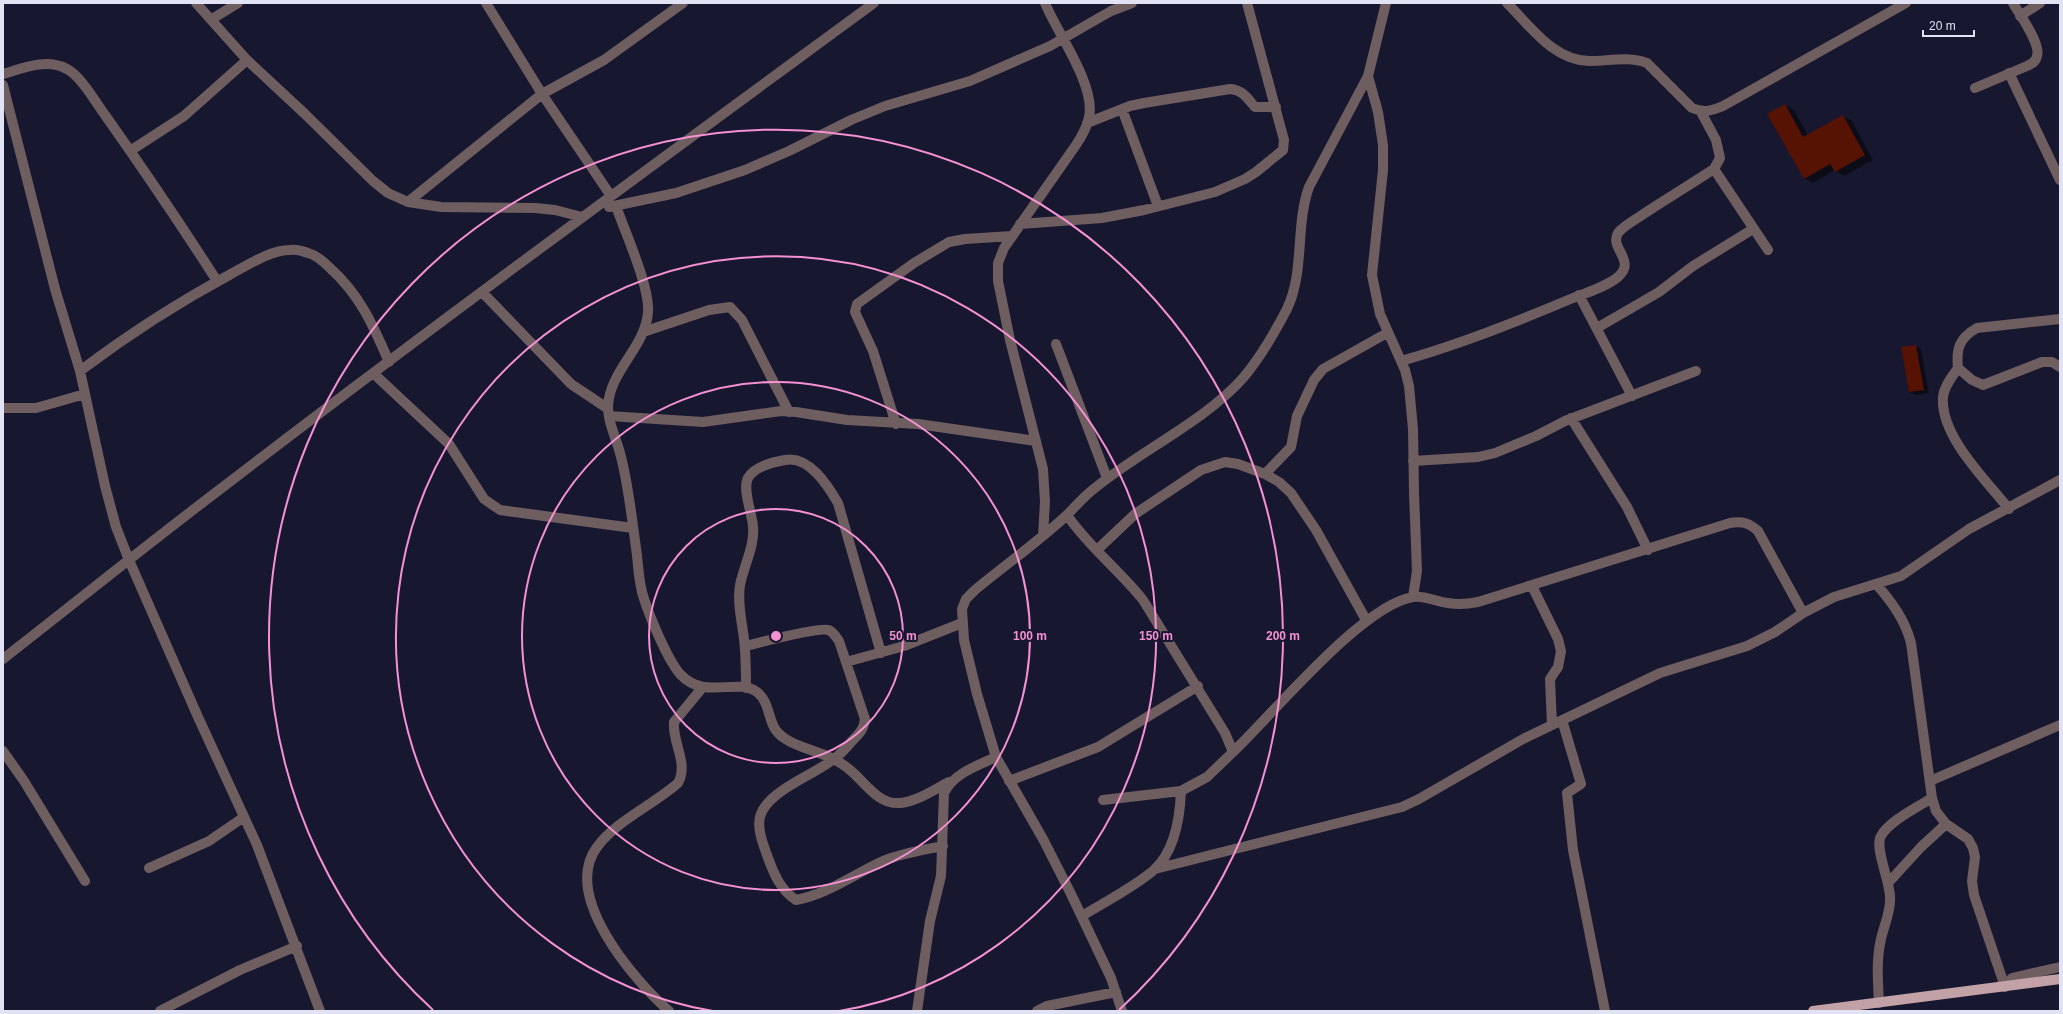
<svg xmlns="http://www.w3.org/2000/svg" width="2063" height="1014" viewBox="0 0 2063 1014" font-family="Helvetica,sans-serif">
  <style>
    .shadow { fill: #0007 }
    .building { fill: #561203 }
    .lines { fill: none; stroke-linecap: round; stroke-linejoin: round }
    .minor { stroke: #6e5e60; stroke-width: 10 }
    .major { stroke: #c3a2a7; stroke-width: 10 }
    .ring { fill: none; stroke: #f591d2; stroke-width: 2 }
    .centre { fill: #f591d2; stroke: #181730; stroke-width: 2 }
    .ring-label { font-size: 12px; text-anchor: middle; font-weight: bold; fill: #f591d2; stroke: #181730; stroke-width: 4; stroke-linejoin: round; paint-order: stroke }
  </style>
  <rect width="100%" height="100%" fill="#181730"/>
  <!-- shadow -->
  <path class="shadow" d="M1785,105L1794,110L1808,135L1843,116L1852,121L1873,160L1844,176L1835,170L1813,183L1804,178Z
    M1916,346L1921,349L1929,393L1916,395L1910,392Z"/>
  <!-- building -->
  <path class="building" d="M1785,104L1803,137L1843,115L1865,155L1835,172L1830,164L1804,179L1767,114Z
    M1916,345L1924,390L1909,392L1901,347Z"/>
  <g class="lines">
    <!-- minor -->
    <path class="minor" d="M196,3L247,60L305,114L373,181L388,193L408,202L441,207L535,208L555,210L582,217
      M486,3L542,94L611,196
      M1507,3C1530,26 1554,61 1589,61C1609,61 1628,56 1647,63L1692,108C1704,113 1711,111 1723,106L1906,3
      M2020,16L2040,3
      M212,19L238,3
      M2009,73L2060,180
      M3,74C23,68 47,58 67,69C81,76 96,103 105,115C144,170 181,225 217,281
      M1368,76L1378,112L1383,145V170L1372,275L1380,314L1405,370L1409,386L1413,429L1414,493L1417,571L1413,597
      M3,85L55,289L80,371L105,486L116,527L129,560L198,717L257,845L320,1011
      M1975,88L2027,66C2031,64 2036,62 2037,56C2041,43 2019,14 2013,3
      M1122,109L1158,206
      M1087,123L1130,106L1144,103L1230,89C1243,90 1247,98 1255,107H1276
      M130,151L184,116L247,60
      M1714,169L1768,250
      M408,202L542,94L604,60L683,3
      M616,206C625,232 650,287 648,312C646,344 615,367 609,398C605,418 615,434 620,453C629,486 632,521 637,555C638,567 639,580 642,592C647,611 667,659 680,674C705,701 736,677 757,692C769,701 768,718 775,729C784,743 807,748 822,754C832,758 842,763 850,770C865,782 878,805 900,803C916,802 935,789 949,782
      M609,207L676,193L745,170L789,151L851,120L885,106L970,81L1050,46L1111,11L1132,3
      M1020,224L1102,218L1144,210L1215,192L1245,179L1256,172L1283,150L1284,140L1247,3
      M482,292L571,384L607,408
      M1579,295L1632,396
      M2060,319L1977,328C1959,338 1956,349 1958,368L1972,380L1983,385L2042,362H2052L2060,367
      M1597,328L1659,292L1693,266L1753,229
      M643,332L709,310L730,307L742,320L789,412
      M1056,344L1107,478
      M1401,361C1458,345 1514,323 1568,300C1585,293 1604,288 1618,277C1637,260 1609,249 1618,233C1624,225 1637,219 1645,213C1668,198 1691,184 1714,169L1720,158L1716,140L1701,112
      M1958,368C1952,377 1944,386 1943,397C1940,436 1986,480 2009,509
      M80,371C129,334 177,303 231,274C248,265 270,250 290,250C295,249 303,251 308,253C316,255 324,262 330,268C360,295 373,325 389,362
      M373,373L449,444L484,499L500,510L633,528
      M3,408H36L85,394
      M609,416L703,422L781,411L796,412L847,420L918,424L1036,441
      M1571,418L1627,507L1648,550
      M896,424L873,351L855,312L857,304L914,263L949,242L965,239L1012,236
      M1413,461L1478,457L1495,453L1536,436L1565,421L1696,371
      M1265,474L1291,447L1297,416L1314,380L1323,369L1387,333
      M1067,515C1088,546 1119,570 1143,600L1225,733L1233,752L1207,777L1181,791
      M1043,535L1045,502L1043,469L1010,340L998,281V263L1004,248L1076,145C1082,136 1087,127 1089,117C1096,85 1057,33 1045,3
      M1097,550L1135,514L1201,470L1225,462L1238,464L1265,474L1279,482L1291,493L1316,530L1366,620
      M1876,584C1892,602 1905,620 1911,643L1932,798L1936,811L1946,824L1968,839L1973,848L1975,857L1972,881L1974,895L2005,987
      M1532,586L1558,639L1561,651L1558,667L1550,679L1552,725
      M745,646C758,643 818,627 828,630C833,631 836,637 839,641L865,719C864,729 859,734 852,741C847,747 841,754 835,758C815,775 766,791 760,817C757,829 763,844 767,855C773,872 780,890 796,900C828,894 854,874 883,861C902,853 923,850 943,846
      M3,659C76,602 149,543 223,487C438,322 656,163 874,3
      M846,662L904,646L962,623
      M746,688C746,671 746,655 744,639C742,622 737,602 740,585C744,565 755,546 753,526C752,513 742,489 748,478C754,467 773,462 785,460C809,455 828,486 838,503L881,653
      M1562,720L1581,784L1567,793L1573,850L1605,1011
      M3,751L24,781L85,881
      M1233,752C1272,715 1362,605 1413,597C1424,595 1437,602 1448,603C1459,605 1468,604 1478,602L1730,523C1743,521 1749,523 1758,531L1803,613
      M1009,781L1098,747L1198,686
      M1930,781L2060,725
      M149,868L209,841L244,817
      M1155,869L1402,807L1419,799L1523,739L1660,673L1747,646L1775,632L1803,613L1834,597L1901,576L1969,529L2060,480
      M1889,882L1921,847L1946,824
      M1082,916C1105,902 1134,887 1154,870C1175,851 1180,817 1181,791L1103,800
      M2005,987L2012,978L2060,967
      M1879,1003C1878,982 1876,960 1881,939C1884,925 1891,912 1890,897C1890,881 1874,847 1881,836C1889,821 1918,807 1932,798
      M160,1011L240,970L297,946
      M669,1011C634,980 561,896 597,847C616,821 653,805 678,783C689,763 672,743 674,722L702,688
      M917,1011L930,921L941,876L944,793C954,773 977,766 996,757
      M1037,1011L1047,1006L1116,992
      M1122,1011L1111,978L1071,894L1043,839L996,757L977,694L964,640L962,609L966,599L975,590C1005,565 1038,542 1067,515C1076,506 1084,496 1095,488C1140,451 1205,421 1243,378C1260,358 1275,332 1287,309C1305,271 1295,226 1309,187L1368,76L1386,3"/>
    <!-- major -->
    <path class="major" d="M1813,1011L2060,979"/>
  </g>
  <!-- distance rings -->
  <g class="ring">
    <circle cx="776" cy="636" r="127"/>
    <circle cx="776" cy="636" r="254"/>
    <path d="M713 1011A380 380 0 1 1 839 1011"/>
    <path d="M433 1010A507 507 0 1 1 1119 1010"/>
  </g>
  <circle cx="776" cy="636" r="6" class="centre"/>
  <g class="ring-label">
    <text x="903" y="640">50 m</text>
    <text x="1030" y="640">100 m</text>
    <text x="1156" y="640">150 m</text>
    <text x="1283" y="640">200 m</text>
  </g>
  <!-- border -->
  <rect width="2063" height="1014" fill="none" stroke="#e1e2f3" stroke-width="8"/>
  <!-- scale -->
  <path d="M1923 30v6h51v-6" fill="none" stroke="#e1e2f3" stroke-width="2"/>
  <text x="1929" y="30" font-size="12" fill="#e1e2f3" stroke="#181730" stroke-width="3" paint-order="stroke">20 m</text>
</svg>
